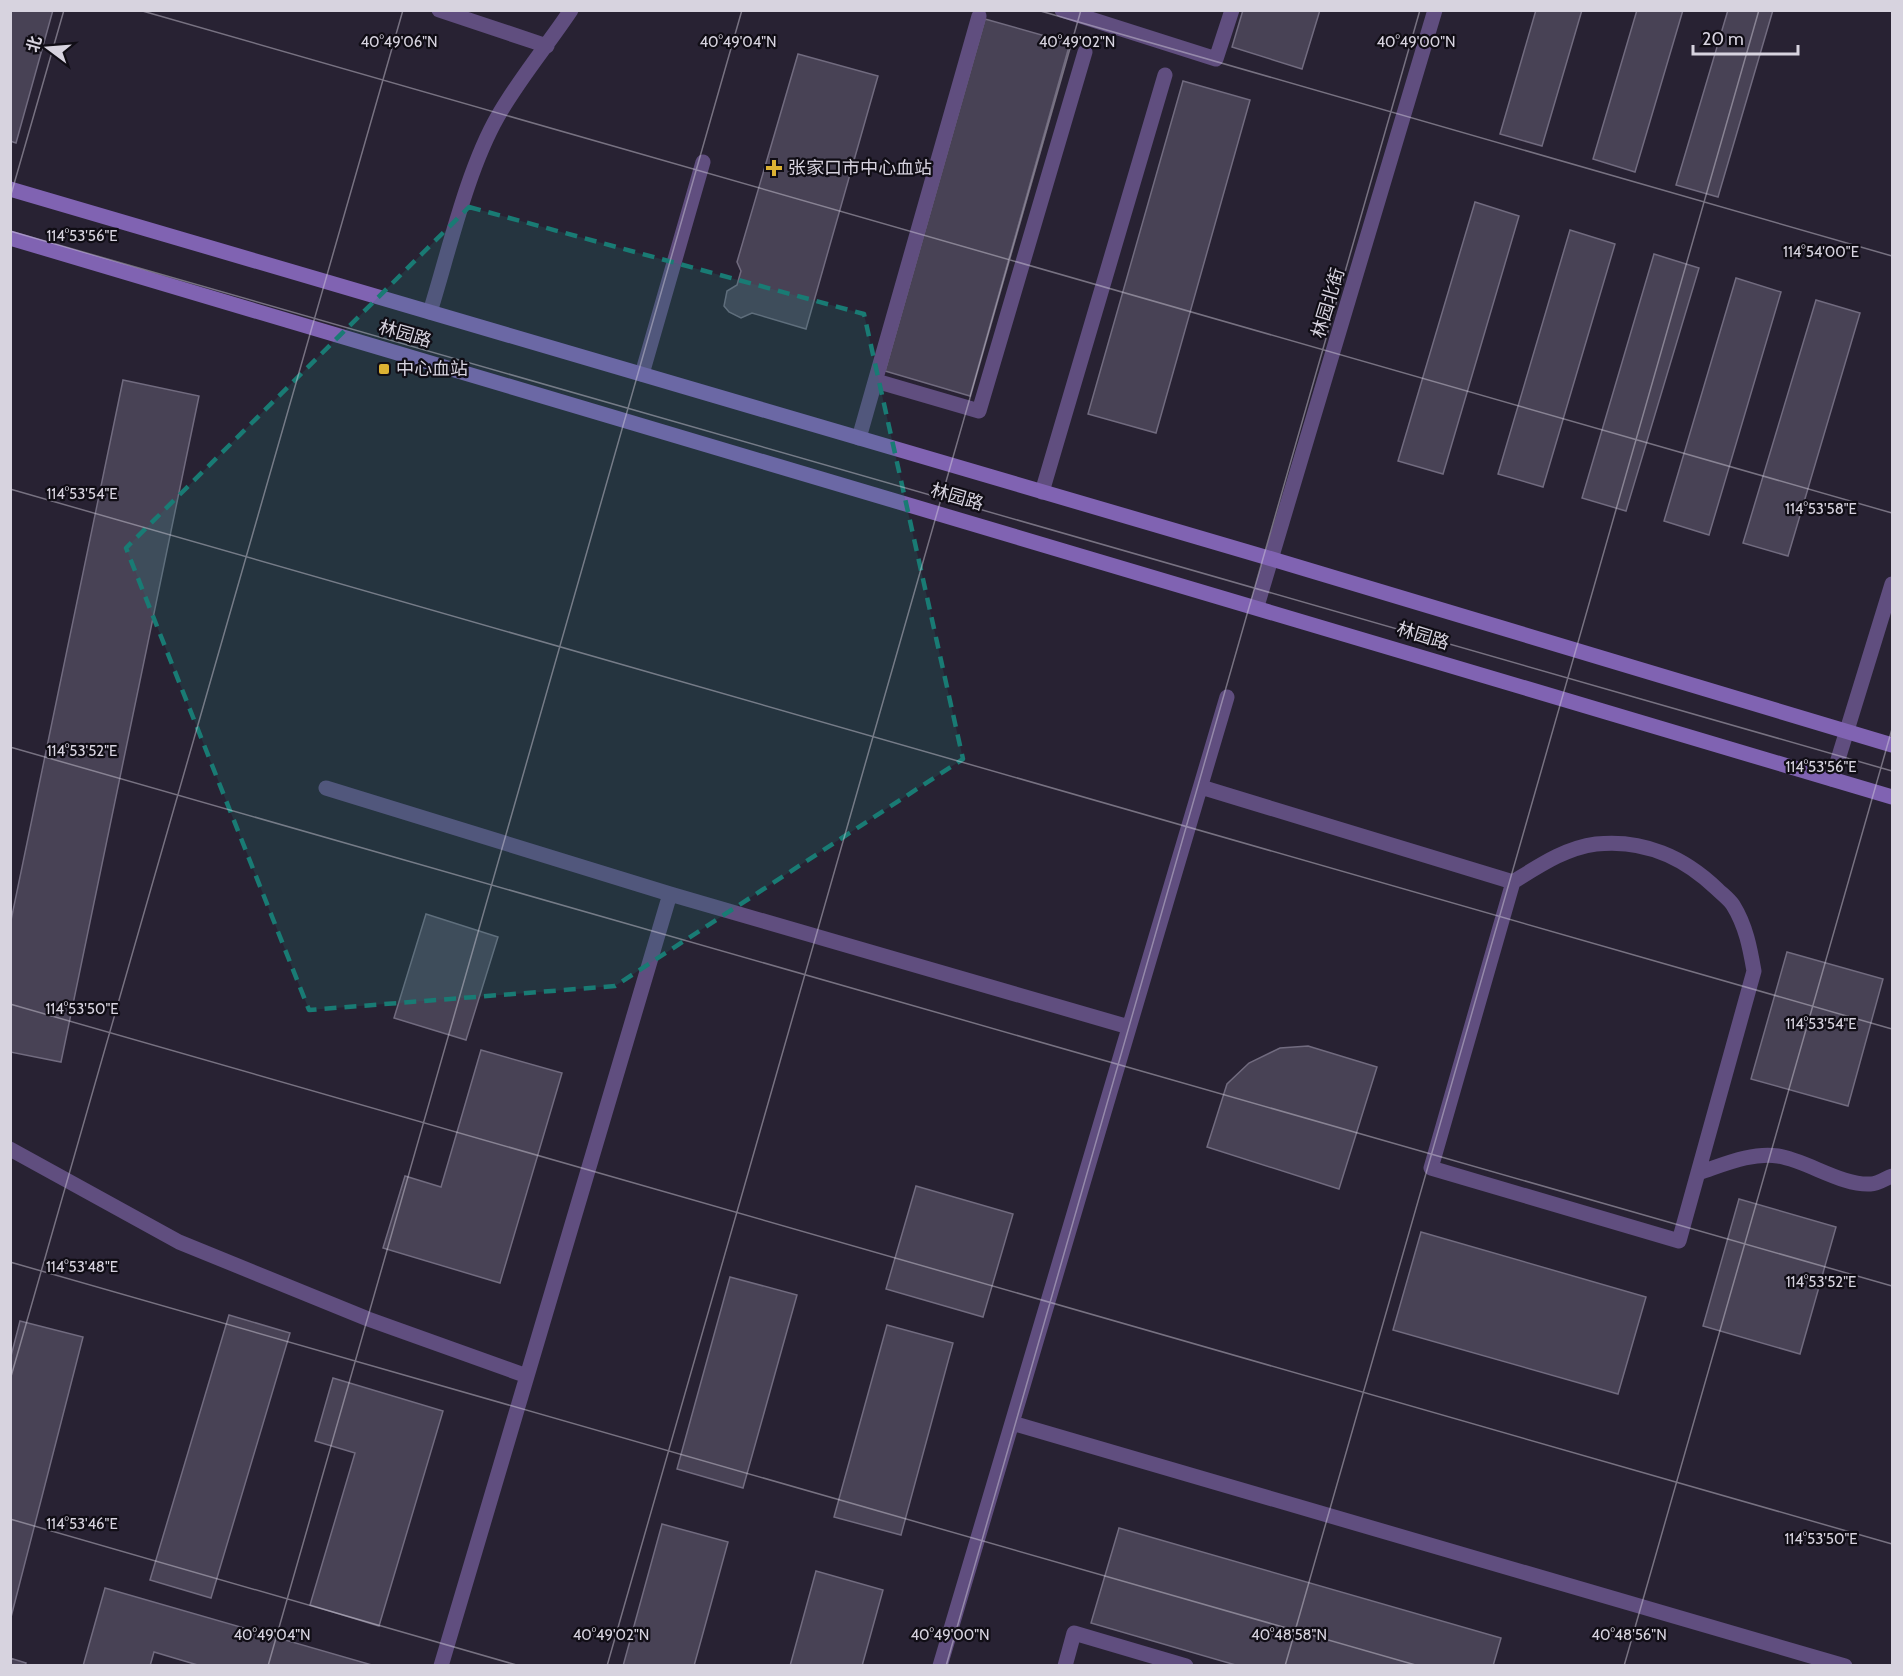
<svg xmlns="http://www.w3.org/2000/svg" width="1903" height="1676" viewBox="0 0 1903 1676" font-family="Cabin,'Noto Sans SC',sans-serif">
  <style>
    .building { fill: #484255; stroke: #716b7f; stroke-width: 1.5 }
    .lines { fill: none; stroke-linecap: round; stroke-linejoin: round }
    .service { stroke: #604e7f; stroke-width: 15 }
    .minor { stroke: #604e7f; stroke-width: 15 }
    .tertiary { stroke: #604e7f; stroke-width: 15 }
    .secondary { stroke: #8063b2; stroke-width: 15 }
    .marked { fill: #197b74; fill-opacity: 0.2; stroke: #197b74; stroke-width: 4.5; stroke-dasharray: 12 8; stroke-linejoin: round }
    .ticks { fill: none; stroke: #d7d3df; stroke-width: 1.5; stroke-opacity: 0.45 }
    .poi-dot { fill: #dcb233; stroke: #100d15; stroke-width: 2 }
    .labels { text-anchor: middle; stroke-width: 4.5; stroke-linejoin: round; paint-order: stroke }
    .poi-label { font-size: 18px; fill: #d7d3df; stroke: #100d15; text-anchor: start }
    .street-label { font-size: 18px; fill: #d7d3df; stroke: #100d15 }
    .ticks-label { font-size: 15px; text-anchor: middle; fill: #d7d3df; stroke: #100d15; stroke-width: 4.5; stroke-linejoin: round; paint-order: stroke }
  </style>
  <rect width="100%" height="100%" fill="#282233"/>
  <!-- building -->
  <path class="building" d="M10,10H53L16,143L10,141Z
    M1243,10H1320L1302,69L1232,47Z
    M1536,10H1582L1542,146L1500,134Z
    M1637,10H1683L1635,172L1593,159Z
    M1728,10H1773L1718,197L1676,185Z
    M985,19L1070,43L970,396L885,371Z
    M798,54L878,76L806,329L752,313L741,318L729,312L724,306L727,291L737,285L741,271L737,262Z
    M1183,81L1250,100L1156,433L1088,414Z
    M1475,202L1519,216L1443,474L1398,461Z
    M1570,230L1615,244L1543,487L1498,474Z
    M1654,254L1699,268L1626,511L1582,498Z
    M1736,278L1781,292L1709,535L1664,521Z
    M1816,300L1860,313L1788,556L1743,543Z
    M123,380L199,396L61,1062L10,1052V925Z
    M426,914L498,937L466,1040L394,1018Z
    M1787,952L1883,979L1848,1106L1751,1079Z
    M1308,1046L1377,1067L1339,1189L1207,1147L1227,1084L1249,1063L1280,1048Z
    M481,1050L562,1073L500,1283L383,1248L405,1176L441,1187Z
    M916,1186L1013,1214L983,1317L886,1289Z
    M1739,1199L1836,1227L1800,1354L1703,1326Z
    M1421,1232L1646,1297L1618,1394L1393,1330Z
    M730,1277L797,1295L743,1488L677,1469Z
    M229,1315L290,1333L211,1598L150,1580Z
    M20,1321L83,1337L10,1621V1360Z
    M887,1325L953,1343L901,1535L834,1517Z
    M333,1378L443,1411L379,1626L310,1605L355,1453L315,1441Z
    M662,1524L728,1542L694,1666H623Z
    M1119,1528L1501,1638L1493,1666H1239L1091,1623Z
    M816,1571L883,1590L862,1666H790Z
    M105,1588L372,1665V1666H201L154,1652L150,1666H83Z
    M10,1658L26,1663L25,1666H10Z"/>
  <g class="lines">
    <!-- service -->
    <path class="service" d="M642,374L703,162
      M1832,779L1892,584
      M1201,787L1513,882L1431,1168L1679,1241L1754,971C1750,948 1746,926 1733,905C1729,899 1722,894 1717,889C1684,857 1643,839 1596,844C1565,848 1539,866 1513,882
      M326,788L670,894L1129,1027
      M10,1149L179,1242L368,1319L527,1376
      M1698,1173C1723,1165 1751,1152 1778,1156C1808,1161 1842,1186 1871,1184C1878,1184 1886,1178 1892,1176
      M1012,1423L1845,1666
      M441,1666L670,894
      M940,1666L1227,697
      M1065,1666L1074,1633L1186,1666"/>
    <!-- minor -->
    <path class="minor" d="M439,10L547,46
      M1062,10L1216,59L1232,10
      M430,312C449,251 467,170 498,116C519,79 547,46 571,10
      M876,381L979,411L1085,52
      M859,438L979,16
      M1042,492L1165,75"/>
    <!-- tertiary -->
    <path class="tertiary" d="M1257,606L1435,10"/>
    <!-- secondary -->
    <path class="secondary" d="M10,189L1272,559L1892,745
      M10,238L1892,797"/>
  </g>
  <!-- marked area -->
  <path class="marked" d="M469,207L864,314L963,759L615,986L309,1010L126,548Z"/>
  <!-- ticks -->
  <path class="ticks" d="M139,10L1892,513M1037,10L1892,256M10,198L64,10M10,231L1892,771M10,489L1892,1029M10,747L1892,1286M10,1004L1892,1544M10,1262L1419,1666M10,1380L403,10M10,1519L520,1666M268,1666L742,10M607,1666L1081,10M946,1666L1420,10M1285,1666L1759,10M1624,1666L1892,729"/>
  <!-- markers -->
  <g class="poi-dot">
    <path d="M771 159h6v6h6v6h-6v6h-6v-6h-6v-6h6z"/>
    <rect x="378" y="363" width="12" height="12" rx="3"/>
  </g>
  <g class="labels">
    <!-- poi labels -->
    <g class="poi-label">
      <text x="788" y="174">张家口市中心血站</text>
      <text x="396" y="375">中心血站</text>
    </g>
    <!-- street labels -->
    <g class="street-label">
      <text transform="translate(1328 303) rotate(-73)" y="6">林园北街</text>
      <text transform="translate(405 334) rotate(16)" y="6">林园路</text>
      <text transform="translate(957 497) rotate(16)" y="6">林园路</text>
      <text transform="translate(1423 636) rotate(17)" y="6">林园路</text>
    </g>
  </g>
  <g class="ticks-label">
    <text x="399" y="47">40°49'06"N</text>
    <text x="738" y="47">40°49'04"N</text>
    <text x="1077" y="47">40°49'02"N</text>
    <text x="1416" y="47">40°49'00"N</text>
    <text x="82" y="241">114°53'56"E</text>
    <text x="1821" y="257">114°54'00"E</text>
    <text x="82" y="499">114°53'54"E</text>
    <text x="1821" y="514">114°53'58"E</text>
    <text x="82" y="756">114°53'52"E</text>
    <text x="1821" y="772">114°53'56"E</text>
    <text x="82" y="1014">114°53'50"E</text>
    <text x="1821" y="1029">114°53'54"E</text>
    <text x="82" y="1272">114°53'48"E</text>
    <text x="1821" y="1287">114°53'52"E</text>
    <text x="82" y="1529">114°53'46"E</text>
    <text x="1821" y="1544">114°53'50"E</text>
    <text x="272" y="1640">40°49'04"N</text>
    <text x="611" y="1640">40°49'02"N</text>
    <text x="950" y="1640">40°49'00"N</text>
    <text x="1289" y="1640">40°48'58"N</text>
    <text x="1629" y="1640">40°48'56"N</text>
  </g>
  <!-- border -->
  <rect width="1903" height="1676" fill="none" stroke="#d7d3df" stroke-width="24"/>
  <!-- north arrow -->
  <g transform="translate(48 48) rotate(286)" stroke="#100d15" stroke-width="4.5" paint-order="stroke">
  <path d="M0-4.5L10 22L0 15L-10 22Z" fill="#d7d3df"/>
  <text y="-9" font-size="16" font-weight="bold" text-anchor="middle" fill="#d7d3df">北</text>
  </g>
  <!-- scale -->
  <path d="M1693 45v9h105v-9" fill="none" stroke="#d7d3df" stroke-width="3"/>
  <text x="1702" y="45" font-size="18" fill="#d7d3df" stroke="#100d15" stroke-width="4.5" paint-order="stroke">20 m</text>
</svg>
